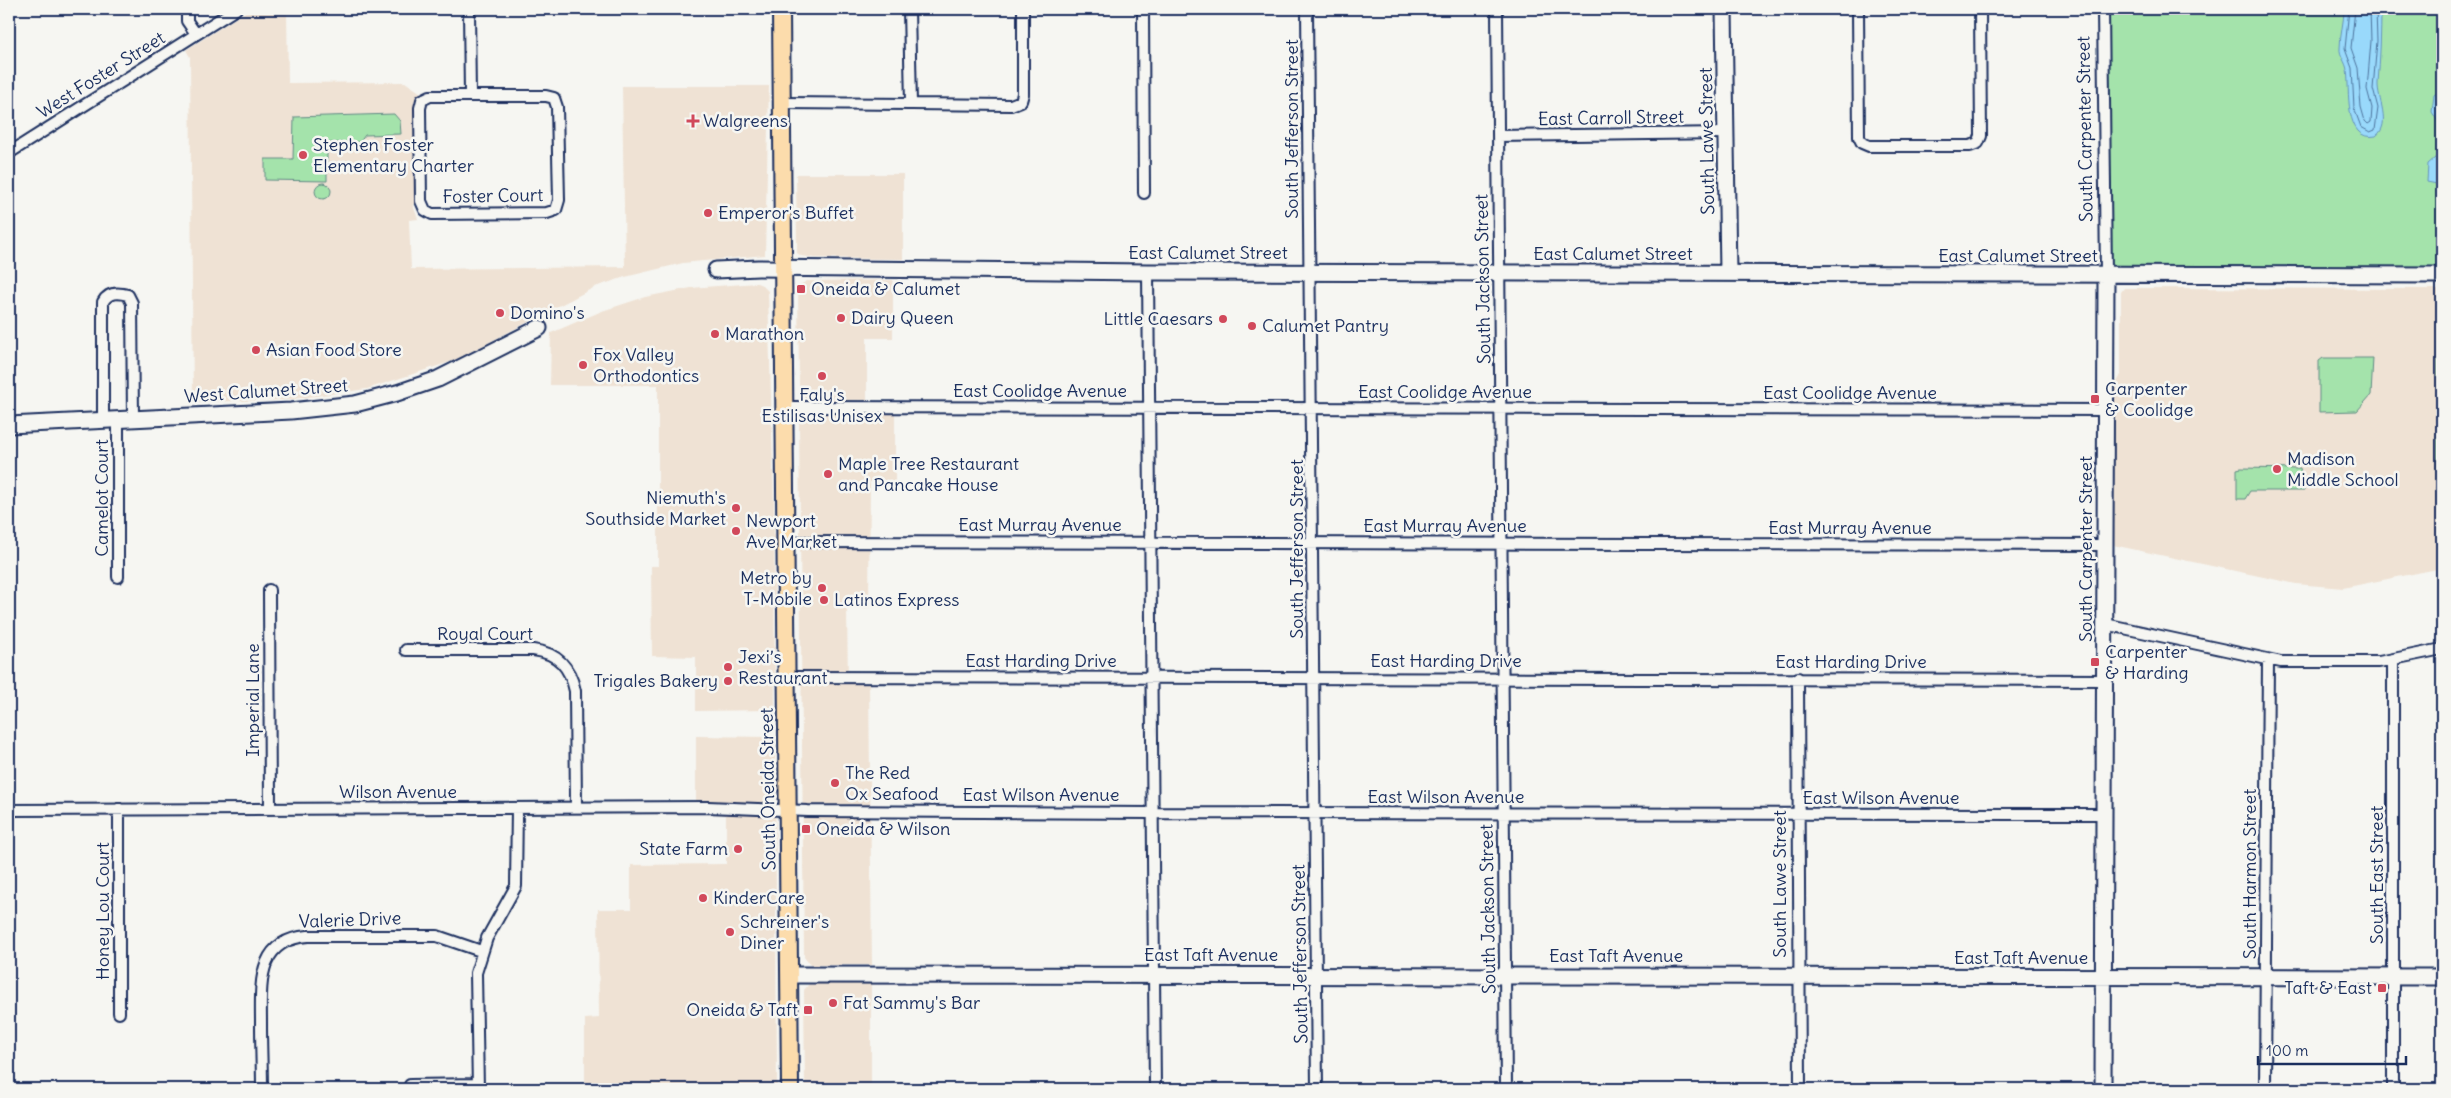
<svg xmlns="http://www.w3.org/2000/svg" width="2451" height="1098" viewBox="0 0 2451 1098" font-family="Delius,sans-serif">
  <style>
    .built { fill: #efe2d4 }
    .green { fill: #a4e3ab; stroke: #608984 }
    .water { fill: #99d9fb; stroke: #6795bc }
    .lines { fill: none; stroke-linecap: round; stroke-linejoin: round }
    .shore { stroke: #4d739d; stroke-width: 1 }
    .street-casing { stroke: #1b2f5e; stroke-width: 14 }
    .secondary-casing { stroke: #1b2f5e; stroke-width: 19 }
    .primary-casing { stroke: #1b2f5e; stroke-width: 20 }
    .street { stroke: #f6f6f2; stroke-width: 10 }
    .secondary { stroke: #f6f6f2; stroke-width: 15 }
    .primary { stroke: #fcdcac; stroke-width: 16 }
    .poi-dot { fill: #d1495b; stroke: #f6f6f2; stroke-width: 2 }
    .labels { text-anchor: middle; stroke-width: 5; stroke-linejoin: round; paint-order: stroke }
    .street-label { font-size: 18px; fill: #1b2f5e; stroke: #f6f6f2 }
    .poi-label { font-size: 18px; fill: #1b2f5e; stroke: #f6f6f2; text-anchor: start }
  </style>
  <rect width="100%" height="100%" fill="#f6f6f2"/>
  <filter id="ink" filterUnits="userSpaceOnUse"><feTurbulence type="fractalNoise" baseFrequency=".02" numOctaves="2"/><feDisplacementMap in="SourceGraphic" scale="10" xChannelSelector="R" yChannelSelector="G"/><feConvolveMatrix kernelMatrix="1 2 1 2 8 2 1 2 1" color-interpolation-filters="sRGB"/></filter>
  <g filter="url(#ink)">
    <!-- built -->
    <path class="built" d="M250,9H287L288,83L405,82L421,93L414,101V208L418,219L409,220L411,269L625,267L622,86H769L765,255L683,263L625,277L595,287L453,361L367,389L286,400L193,402L190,57L186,50Z
      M796,174H903V259L815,258L801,256L797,253V248Z
      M893,280V338H867V400H813L803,397L799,387L798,286L807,281Z
      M757,283L762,285L768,291L774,504L775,710L696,711V657L652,656L651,566H658V385H550L551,333L602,311L645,297L691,288Z
      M2124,288L2442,289V568L2343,588L2296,584L2113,545L2111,393L2121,375V292Z
      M808,413H895V482H870L869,608H847L848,683H869L872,965H810L804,957L799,423L801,417Z
      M696,736L775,737L777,1089H585V1019L599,1018L598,909H631V865L726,864V815L696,813Z
      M823,981L871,982V1089H805L804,990L810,983Z"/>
    <!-- green -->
    <path class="green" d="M2103,9H2442V276L2106,275Z
      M394,114L400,121L401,134L365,135L360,142L327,143V181L265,180V159H293L294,117Z
      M315 191a8 8 0 1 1 16 0a8 8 0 1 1-16 0Z
      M2438,343H2442V505H2437Z
      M2323,358H2373L2371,395L2357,411L2319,412V361Z
      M2241,468L2300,469L2304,491H2250L2245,499H2237V469Z"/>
    <!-- water -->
    <path class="water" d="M2344,9H2381C2381,34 2380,58 2378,83C2377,98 2392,124 2376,136C2343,143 2350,87 2347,70C2346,62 2339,55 2340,48C2340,35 2344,22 2344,9Z
      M2442,89V128L2432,112L2434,95Z
      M2442,152V182L2437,184L2427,182L2428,164Z"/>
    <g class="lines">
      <!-- shore -->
      <path class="shore" d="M2349,9L2345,49L2352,68L2354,108L2361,127L2370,132L2375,130L2378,108L2373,89L2377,41L2376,9
        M2355,9L2351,48L2358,68L2361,107L2365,121L2368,124L2371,122L2372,108L2367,89L2371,41L2370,9"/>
      <!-- street casing -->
      <g class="street-casing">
        <path id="street" d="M187,9V21L196,34
          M469,9L470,96
          M909,9L911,104L1011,105L1021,101L1023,94V9
          M1143,9L1144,193
          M1307,9L1317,1089
          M1497,9L1506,1089
          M1858,9L1859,137L1862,143L1869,146H1970L1978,143L1981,136L1980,9
          M2103,9L2106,275
          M430,96H546L554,98L557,107L559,200L556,210L547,213L432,214L425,210L421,201L420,108L422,100Z
          M782,103L911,104
          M1498,136L1725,133
          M9,153L236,9
          M1148,272L1155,1089
          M785,407L2105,410
          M118,419V577
          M103,420V302C108,292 117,292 128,295L132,303L133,418
          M787,542L2104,545
          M269,590L270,809
          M2105,624L2281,662H2379L2442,649
          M406,650H533C558,653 570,667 575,691L576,807
          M787,677L2105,680
          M1798,678L1800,1089
          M119,809V1013
          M9,810L708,807L808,811L1152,813L2104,814
          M410,1085L478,1084
          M262,1089C262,1067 261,1046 261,1024C261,984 256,940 308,936H437L481,951
          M478,1089L476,973L487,938L516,886L517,808
          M2265,1089L2268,660
          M2393,1089V660"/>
      </g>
      <!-- secondary casing -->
      <g class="secondary-casing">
        <path id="secondary" d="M1724,9L1728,273
          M716,270L758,268L1148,272L2442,275
          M9,425L291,411L355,404L397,393L438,379L539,328
          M790,975L2442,977
          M2103,1089L2106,275"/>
      </g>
      <!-- primary casing -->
      <g class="primary-casing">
        <path id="primary" d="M781,9L790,1089"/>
      </g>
      <!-- street -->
      <use href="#street" class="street"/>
      <!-- secondary -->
      <use href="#secondary" class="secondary"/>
      <!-- primary -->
      <use href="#primary" class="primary"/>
    </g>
  </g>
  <!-- markers -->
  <g class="poi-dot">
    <path d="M690.5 113.5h5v5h5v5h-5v5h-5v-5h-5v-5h5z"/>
    <circle cx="303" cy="155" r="5"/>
    <circle cx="708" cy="213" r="5"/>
    <rect x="796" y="284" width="10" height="10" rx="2.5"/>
    <circle cx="500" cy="313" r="5"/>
    <circle cx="841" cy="318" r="5"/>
    <circle cx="1223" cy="319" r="5"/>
    <circle cx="1252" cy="326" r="5"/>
    <circle cx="715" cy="334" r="5"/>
    <circle cx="256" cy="350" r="5"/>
    <circle cx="583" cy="365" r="5"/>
    <circle cx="822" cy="376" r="5"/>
    <rect x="2090" y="394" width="10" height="10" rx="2.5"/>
    <circle cx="2277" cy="469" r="5"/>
    <circle cx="828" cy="474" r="5"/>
    <circle cx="736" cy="508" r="5"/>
    <circle cx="736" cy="531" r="5"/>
    <circle cx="822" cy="588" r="5"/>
    <circle cx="824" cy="600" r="5"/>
    <rect x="2090" y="657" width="10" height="10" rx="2.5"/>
    <circle cx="728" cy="667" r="5"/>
    <circle cx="728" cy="681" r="5"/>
    <circle cx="835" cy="783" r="5"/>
    <rect x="801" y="824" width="10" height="10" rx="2.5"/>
    <circle cx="738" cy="849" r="5"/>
    <circle cx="703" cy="898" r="5"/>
    <circle cx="730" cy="932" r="5"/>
    <rect x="2377" y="983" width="10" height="10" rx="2.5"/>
    <circle cx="833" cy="1003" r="5"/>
    <rect x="803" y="1005" width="10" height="10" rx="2.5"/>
  </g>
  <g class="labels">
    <!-- street labels -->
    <g class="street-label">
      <text transform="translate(101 75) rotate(-32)" y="6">West Foster Street</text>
      <text transform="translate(1611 118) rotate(-1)" y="6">East Carroll Street</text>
      <text transform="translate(1292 129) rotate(-90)" y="6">South Jefferson Street</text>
      <text transform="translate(2085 129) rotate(-91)" y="6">South Carpenter Street</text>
      <text transform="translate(1707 141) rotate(-91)" y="6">South Lawe Street</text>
      <text transform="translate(493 196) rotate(-1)" y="6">Foster Court</text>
      <text x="1208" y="259">East Calumet Street</text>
      <text x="1613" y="260">East Calumet Street</text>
      <text x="2018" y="262">East Calumet Street</text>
      <text transform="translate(1483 279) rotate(-91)" y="6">South Jackson Street</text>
      <text transform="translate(266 391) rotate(-4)" y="6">West Calumet Street</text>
      <text x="1040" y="397">East Coolidge Avenue</text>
      <text x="1445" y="398">East Coolidge Avenue</text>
      <text x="1850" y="399">East Coolidge Avenue</text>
      <text transform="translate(102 498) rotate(-90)" y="6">Camelot Court</text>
      <text x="1040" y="531">East Murray Avenue</text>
      <text x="1445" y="532">East Murray Avenue</text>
      <text x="1850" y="534">East Murray Avenue</text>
      <text transform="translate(1297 549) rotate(-90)" y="6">South Jefferson Street</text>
      <text transform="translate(2086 549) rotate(-90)" y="6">South Carpenter Street</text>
      <text x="485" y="640">Royal Court</text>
      <text x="1041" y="667">East Harding Drive</text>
      <text x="1446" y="667">East Harding Drive</text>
      <text x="1851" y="668">East Harding Drive</text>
      <text transform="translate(253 700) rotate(-90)" y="6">Imperial Lane</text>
      <text transform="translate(768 789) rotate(-91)" y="6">South Oneida Street</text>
      <text x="398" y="798">Wilson Avenue</text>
      <text x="1041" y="801">East Wilson Avenue</text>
      <text x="1446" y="803">East Wilson Avenue</text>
      <text x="1881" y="804">East Wilson Avenue</text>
      <text transform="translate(2250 874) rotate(-90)" y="6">South Harmon Street</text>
      <text transform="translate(2377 875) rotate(-90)" y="6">South East Street</text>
      <text transform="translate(1780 884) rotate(-90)" y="6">South Lawe Street</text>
      <text transform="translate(1488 909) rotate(-91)" y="6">South Jackson Street</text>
      <text transform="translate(103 911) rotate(-90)" y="6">Honey Lou Court</text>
      <text transform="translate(350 920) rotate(-2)" y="6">Valerie Drive</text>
      <text transform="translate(1300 954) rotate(-91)" y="6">South Jefferson Street</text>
      <text x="1211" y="961">East Taft Avenue</text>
      <text x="1616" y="962">East Taft Avenue</text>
      <text x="2021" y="964">East Taft Avenue</text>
    </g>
    <!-- poi labels -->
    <g class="poi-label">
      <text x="703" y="127">Walgreens</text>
      <text x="313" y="151">Stephen Foster<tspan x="313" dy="21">Elementary Charter</tspan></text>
      <text x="718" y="219">Emperor's Buffet</text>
      <text x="811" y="295">Oneida &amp; Calumet</text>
      <text x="510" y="319">Domino's</text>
      <text x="851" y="324">Dairy Queen</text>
      <text x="1213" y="325" text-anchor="end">Little Caesars</text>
      <text x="1262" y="332">Calumet Pantry</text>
      <text x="725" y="340">Marathon</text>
      <text x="266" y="356">Asian Food Store</text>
      <text x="593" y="361">Fox Valley<tspan x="593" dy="21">Orthodontics</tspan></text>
      <text x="2105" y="395">Carpenter<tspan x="2105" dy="21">&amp; Coolidge</tspan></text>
      <text x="822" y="401" text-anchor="middle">Faly's<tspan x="822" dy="21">Estilisas Unisex</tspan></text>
      <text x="2287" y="465">Madison<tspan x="2287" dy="21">Middle School</tspan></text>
      <text x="838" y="470">Maple Tree Restaurant<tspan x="838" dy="21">and Pancake House</tspan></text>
      <text x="726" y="504" text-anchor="end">Niemuth's<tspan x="726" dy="21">Southside Market</tspan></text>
      <text x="746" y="527">Newport<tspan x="746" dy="21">Ave Market</tspan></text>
      <text x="812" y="584" text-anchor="end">Metro by<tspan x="812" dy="21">T-Mobile</tspan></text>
      <text x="834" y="606">Latinos Express</text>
      <text x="2105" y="658">Carpenter<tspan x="2105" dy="21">&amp; Harding</tspan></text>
      <text x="738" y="663">Jexi’s<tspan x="738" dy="21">Restaurant</tspan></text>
      <text x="718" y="687" text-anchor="end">Trigales Bakery</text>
      <text x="845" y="779">The Red<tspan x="845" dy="21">Ox Seafood</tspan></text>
      <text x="816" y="835">Oneida &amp; Wilson</text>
      <text x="728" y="855" text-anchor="end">State Farm</text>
      <text x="713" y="904">KinderCare</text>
      <text x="740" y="928">Schreiner's<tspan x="740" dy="21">Diner</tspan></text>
      <text x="2372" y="994" text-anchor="end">Taft &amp; East</text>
      <text x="843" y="1009">Fat Sammy's Bar</text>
      <text x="798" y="1016" text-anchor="end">Oneida &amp; Taft</text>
    </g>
  </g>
  <!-- margin -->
  <rect width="2451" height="1098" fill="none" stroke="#f6f6f2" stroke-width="30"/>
  <rect x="15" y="15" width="2421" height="1068" fill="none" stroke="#1b2f5e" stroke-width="2" filter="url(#ink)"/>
  <!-- scale -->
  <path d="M2258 1056v8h148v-8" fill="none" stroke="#1b2f5e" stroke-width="2.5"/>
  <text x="2266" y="1056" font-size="15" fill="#1b2f5e" stroke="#f6f6f2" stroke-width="4" paint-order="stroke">100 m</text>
</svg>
